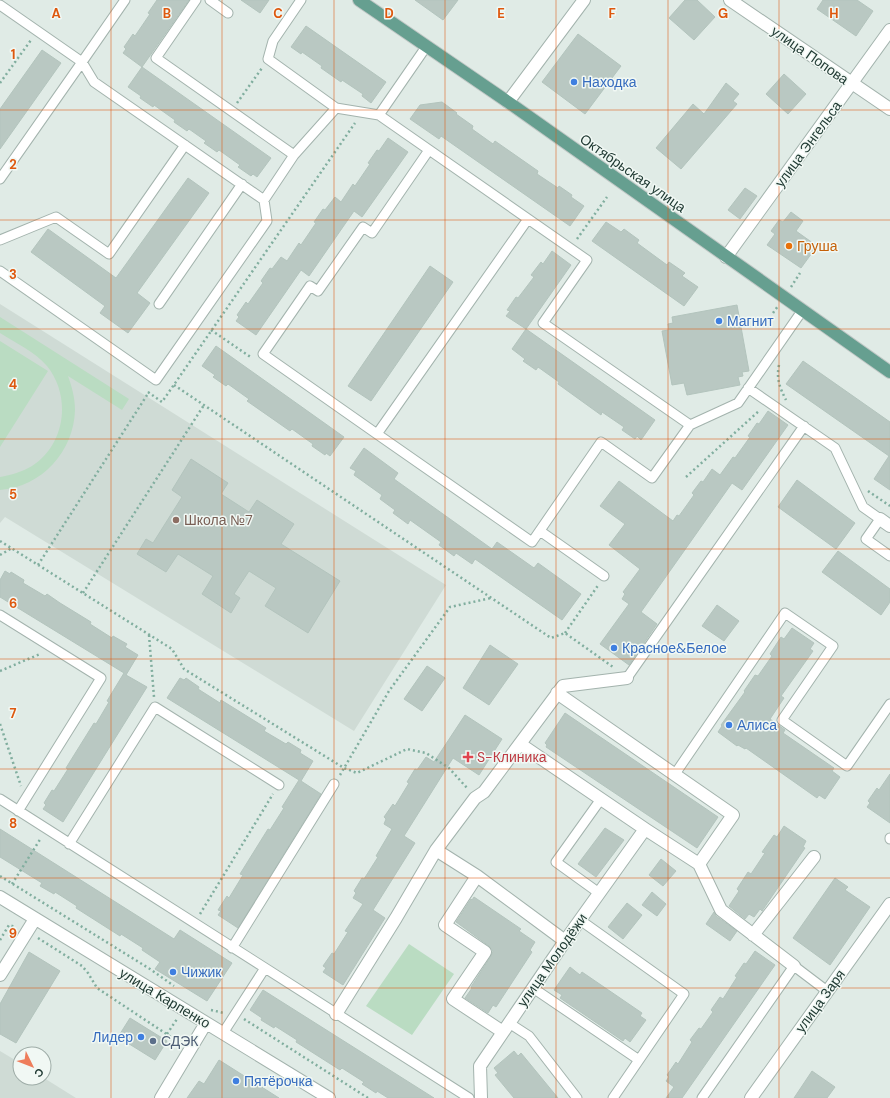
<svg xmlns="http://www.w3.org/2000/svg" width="890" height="1098" viewBox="0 0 890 1098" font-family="'DM Sans',sans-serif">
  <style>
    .built { fill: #cfdbd5 }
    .green { fill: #badcc2 }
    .building { fill: #b9c8c2; stroke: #b3c4bd }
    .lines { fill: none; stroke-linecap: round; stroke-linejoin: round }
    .lane-casing { stroke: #a3b3ad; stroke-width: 11 }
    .street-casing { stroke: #a3b3ad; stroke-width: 14 }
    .primary-casing { stroke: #c1c8c6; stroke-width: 14 }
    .path { stroke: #81ae9f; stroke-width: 2.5; stroke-dasharray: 2 3; stroke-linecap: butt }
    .lane { stroke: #fff; stroke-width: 9 }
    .street { stroke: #fff; stroke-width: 12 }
    .primary { stroke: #669f90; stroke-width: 12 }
    .grid { fill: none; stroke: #de580e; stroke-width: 1; stroke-opacity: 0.55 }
    .shop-dot { fill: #3f7fe0; stroke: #f1f8f4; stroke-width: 1.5 }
    .food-dot { fill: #e8710a; stroke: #f1f8f4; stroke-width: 1.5 }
    .education-dot { fill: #8d6e63; stroke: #f1f8f4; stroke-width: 1.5 }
    .health-dot { fill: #e0444e; stroke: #f1f8f4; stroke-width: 1.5 }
    .service-dot { fill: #5c6f8a; stroke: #f1f8f4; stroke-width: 1.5 }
    .labels { text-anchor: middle; stroke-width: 3; stroke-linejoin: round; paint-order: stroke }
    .street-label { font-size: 14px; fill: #213b34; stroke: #f1f8f4 }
    .shop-label { font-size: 14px; fill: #366cbe; stroke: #f1f8f4; text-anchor: start }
    .food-label { font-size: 14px; fill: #c56008; stroke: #f1f8f4; text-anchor: start }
    .education-label { font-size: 14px; fill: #785e54; stroke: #f1f8f4; text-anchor: start }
    .health-label { font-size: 14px; fill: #be3a42; stroke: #f1f8f4; text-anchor: start }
    .service-label { font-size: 14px; fill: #4e5e75; stroke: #f1f8f4; text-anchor: start }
    .grid-label { font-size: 13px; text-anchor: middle; font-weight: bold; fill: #de580e; stroke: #f1f8f4; stroke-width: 3; stroke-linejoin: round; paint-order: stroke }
  </style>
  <rect width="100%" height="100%" fill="#e0ebe6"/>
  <!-- built -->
  <path class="built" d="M0,304L446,585L354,731L5,517L0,523Z
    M0,1051L20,1063V1078H44L76,1098H0Z"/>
  <!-- green -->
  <path class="green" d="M0,317L129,399L122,410L68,376C72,387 75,398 75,410C74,451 42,487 0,490V477C11,475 22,472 32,466C65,445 72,397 47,366C35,352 16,343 0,333Z
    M0,341L48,371L0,447Z
    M409,944L454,974L412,1035L366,1006Z"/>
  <!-- building -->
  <path class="building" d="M157,0H189L142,67L123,53L126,49L124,47L133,34L135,36L150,14L148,13Z
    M241,0H269L260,13Z
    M415,0H458L443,20Z
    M685,0H697L715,17L694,40L669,18Z
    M823,0H857L873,11L856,36L817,9Z
    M306,26L386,82L371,103L362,96L363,94L342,80L341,82L321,68L322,66L302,52L301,54L291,47Z
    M578,34L621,66L585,114L542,82Z
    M42,50L61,63L0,149V109Z
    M142,67L271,158L257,177L253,174L251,176L238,167L240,165L219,150L217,152L204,143L206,141L189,129L187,131L174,122L175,120L154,105L153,107L140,98L141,96L128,87Z
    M784,74L806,94L788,114L766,94Z
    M726,83L739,94L733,101L737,104L681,169L656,148L693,104L704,114Z
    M442,102L457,113L456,114L473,126L472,129L493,144L495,141L538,171L537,174L558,188L559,186L572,195L571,197L584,206L570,226L441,136L439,139L410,119L420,105Z
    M388,138L408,152L362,217L354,211L309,276L301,270L256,335L236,321L239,317L237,315L246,302L248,304L263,283L261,281L270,268L272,269L281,257L287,261L299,243L301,245L316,223L314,222L323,209L325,210L335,197L341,202L353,184L355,186L370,164L368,163L377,150L379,151Z
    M188,178L209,193L137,293L150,303L128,333L100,313L105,306L31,252L48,229L116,278Z
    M745,188L757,196L740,219L728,210Z
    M791,212L803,221L796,231L817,246L801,268L767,245L775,234L771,231L779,220L783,222Z
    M606,222L621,232L624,229L639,240L637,243L667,265L669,262L685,273L682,276L698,287L684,306L592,241Z
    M552,251L571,265L526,329L506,316L510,311L507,310L516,297L518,298L534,277L531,275L541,262L543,264Z
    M430,266L453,282L371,401L348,386Z
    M737,305L749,371L742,372L743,376L738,377L740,385L687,395L684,383L672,385L662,331L669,330L668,324L673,323L672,317Z
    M526,329L655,420L641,440L637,436L635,439L622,430L624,427L602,412L601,415L558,384L559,382L538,367L536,370L523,361L525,359L512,349Z
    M216,346L344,437L330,456L326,453L325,455L312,446L313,444L292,429L290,431L247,401L249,399L228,384L226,386L213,377L215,375L202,366Z
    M803,361L890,422V490L874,479L889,456L786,384Z
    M768,411L788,425L742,490L732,483L641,612L657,624L629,665L600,644L629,604L622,599L625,594L623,592L640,569L609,545L625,524L600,506L619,481L673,521L677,515L679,516L694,495L692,493L701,481L703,482L712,469L720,475L733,457L735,458L750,437L748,436L757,423L759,424Z
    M364,448L398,473L394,479L492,549L497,542L534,568L538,563L581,594L562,620L475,559L472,564L456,553L454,556L439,545L441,542L410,520L408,524L393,513L395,510L380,499L382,495L354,475L356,471L350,468Z
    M191,459L228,483L221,494L249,512L257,500L294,524L281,544L340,581L308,633L265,606L276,588L249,571L234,594L240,598L231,613L202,594L213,576L178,554L166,572L137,554L146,539L153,543L182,497L172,490Z
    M797,480L855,523L836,549L778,507Z
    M838,551L890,589V602L881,615L822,572Z
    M5,571L10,574L11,572L24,580L23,583L45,596L47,594L60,603L91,622L90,624L112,638L113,636L127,644L125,647L138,655L126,675L147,687L63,822L43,809L46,805L44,803L52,790L54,791L68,769L66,768L94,723L96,724L109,702L107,701L124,673L0,597V580Z
    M717,605L739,621L724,641L702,626Z
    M792,628L814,643L810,649L813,651L781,696L784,698L770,719L785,730L783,733L834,768L832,771L840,777L825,799L819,795L817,798L746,748L745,749L738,745L737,746L718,732L722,726L721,725L745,692L744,691L755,675L758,676L772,656L770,654L781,637L784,639Z
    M490,645L518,664L489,705L463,688Z
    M427,666L445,678L422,711L404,699Z
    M180,678L184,680L186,678L199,687L198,689L220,703L221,700L266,728L264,731L286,744L288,742L301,750L300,753L313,761L301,781L321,794L238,928L218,915L221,911L218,910L227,896L229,898L243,875L240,874L268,829L270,830L284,808L282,807L299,780L167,698Z
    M565,713L718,817L697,848L546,747L547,745L545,743Z
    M465,715L502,739L479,775L453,758L404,836L415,843L373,910L385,918L343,985L323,972L326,968L323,966L332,953L334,954L348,932L345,931L363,904L353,898L356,893L354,891L362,878L364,879L378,857L376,856L392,829L384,824L386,819L384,817L393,804L395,806L409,783L407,782L415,769L417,770L426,757L434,762Z
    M890,774V823L867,807L870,803L868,801L877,788L879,790Z
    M784,826L806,841L803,847L805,848L762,911L760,909L754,917L749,914L745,919L729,906L739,891L737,889L748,872L751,874L765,853L762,852L774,835L777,837Z
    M605,828L624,840L596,877L578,864Z
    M0,829L174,939L180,930L232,963L207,1001L155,969L160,962L142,950L143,948L121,934L120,936L76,908L77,906L55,892L54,894L40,886L42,883L0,857Z
    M661,859L676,871L663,886L649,875Z
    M835,878L848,887L845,890L870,907L830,965L793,938Z
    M652,892L666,904L657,916L642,905Z
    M474,897L521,929L519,931L535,942L530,950L532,952L496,1007L493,1005L488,1013L465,998L472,988L471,987L491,956L493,951L489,946L456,922L471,899L472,900Z
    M627,903L642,915L623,939L608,927Z
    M714,912L716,916L737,931L730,941L706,924Z
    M755,951L775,965L682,1098H666L674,1087L666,1081L669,1077L667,1075L676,1062L678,1064L692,1042L690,1040L699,1028L701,1029L713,1012L711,1010L720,997L723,999L737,977L735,976L744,963L746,964Z
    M29,952L60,971L16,1043L0,1034V1004Z
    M570,967L580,975L582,972L642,1013L640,1016L646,1020L630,1042L625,1038L623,1041L560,998L562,995L554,990Z
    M263,990L434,1098H388L377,1091L376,1093L362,1084L364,1082L342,1068L340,1070L296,1042L297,1040L275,1026L274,1028L261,1020L262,1018L250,1010Z
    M130,1018L167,1041L155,1060L118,1037Z
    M514,1051L518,1056L521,1053L558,1098H514L495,1075L498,1073L494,1068Z
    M219,1060L279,1098H187L199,1081L204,1084Z
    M812,1071L835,1087L827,1098H794Z"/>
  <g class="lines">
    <!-- lane casing -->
    <g class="lane-casing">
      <path id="lane" d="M125,0L82,62L94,82L264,200L294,155L336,108
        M196,0L156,58L294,155
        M210,0L228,13
        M301,0L273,41L268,59L336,108L379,115L587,260L543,323L690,425
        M0,5L82,62L0,179
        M379,115L426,47
        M528,219L377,434L532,542L601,442L652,478L690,425L738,403L802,311
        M0,240L56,217L109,254L185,145
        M0,271L156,380L267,221L264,200
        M159,304L242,184
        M748,388L835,448L863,507L880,519L866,539L890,556
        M377,434L263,354L310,286L318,291L363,227L372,233L429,150
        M540,531L604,576
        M0,615L101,678L18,811
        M627,678L804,426
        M675,774L785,613L833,646L782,720L847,766L890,704
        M0,799L469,1098
        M890,838V839
        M69,844L155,707L279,785
        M599,893L556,862L601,799
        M232,948L334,784
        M533,988L639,1060L684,994L580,920
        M509,1023L529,1036L577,1098
        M223,1033L265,968
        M613,1098L639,1060
        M702,1098L794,966L827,991"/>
    </g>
    <!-- street casing -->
    <g class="street-casing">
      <path id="street" d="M730,0L890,109
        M508,102L584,0
        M726,257L890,30
        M880,519L890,526
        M557,693L733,815L699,864
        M520,744L645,829L699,864L721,910L794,966
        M436,850L477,876L565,941
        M477,876L445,925L485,952L453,999L503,1032
        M0,897L329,1098
        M753,935L814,857
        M0,975L35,919
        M336,1014L396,918L436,850L475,798L484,792L563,686L627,678
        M161,1098L206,1023
        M481,1098L480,1066L565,941L645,829
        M751,1098L890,904"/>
    </g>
    <!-- primary casing -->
    <g class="primary-casing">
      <path id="primary" d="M359,0L508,102L890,372"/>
    </g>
    <!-- path -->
    <path class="path" d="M0,83L31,40
      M237,103L262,68
      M577,239L607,197
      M791,287L800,273
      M773,313L778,306
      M211,330L252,358
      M779,365C776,379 780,388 786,400
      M174,385L551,638L565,633L613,667
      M148,392L162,402L355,123
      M686,477L760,410
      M868,491L890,506
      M0,541L172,649L184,669L344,768L357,773L407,749L426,753L449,768L467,788
      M0,555L12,548
      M38,565L149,392
      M83,593L204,405
      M565,633L599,584
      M149,635L154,697
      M0,671L40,654
      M0,724L21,786
      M340,775L389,691L450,607L491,598
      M0,876L150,969L174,986
      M12,884L41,838
      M200,914L273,794
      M38,938L82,966L88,973L97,988L180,1043
      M0,940L9,925L15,927
      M211,1010L224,1013
      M244,1019L368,1098
      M167,1034L177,1019"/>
    <!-- lane -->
    <use href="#lane" class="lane"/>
    <!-- street -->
    <use href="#street" class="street"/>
    <!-- primary -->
    <use href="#primary" class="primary"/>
  </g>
  <!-- grid -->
  <path class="grid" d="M111,0V1098M222,0V1098M334,0V1098M445,0V1098M556,0V1098M668,0V1098M779,0V1098M0,110H890M0,220H890M0,329H890M0,439H890M0,549H890M0,659H890M0,769H890M0,878H890M0,988H890"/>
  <!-- markers -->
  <g class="shop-dot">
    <circle cx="574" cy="82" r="4"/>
    <circle cx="719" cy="321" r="4"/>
    <circle cx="614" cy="648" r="4"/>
    <circle cx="729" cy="725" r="4"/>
    <circle cx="173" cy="972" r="4"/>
    <circle cx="141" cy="1037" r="4"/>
    <circle cx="236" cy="1081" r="4"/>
  </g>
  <circle class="food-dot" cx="789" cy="246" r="4"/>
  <circle class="education-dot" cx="176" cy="520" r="4"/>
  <path class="health-dot" d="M466 751h4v4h4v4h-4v4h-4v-4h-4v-4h4z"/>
  <circle class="service-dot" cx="153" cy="1041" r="4"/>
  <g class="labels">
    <!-- street labels -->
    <g class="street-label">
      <text transform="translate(810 55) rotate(35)" y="5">улица Попова</text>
      <text transform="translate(808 144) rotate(-54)" y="5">улица Энгельса</text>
      <text transform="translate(633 173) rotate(35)" y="5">Октябрьская улица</text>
      <text transform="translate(552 960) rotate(-55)" y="5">улица Молодёжи</text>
      <text transform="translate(165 998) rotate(31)" y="5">улица Карпенко</text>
      <text transform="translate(820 1001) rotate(-54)" y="5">улица Заря</text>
    </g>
    <!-- shop labels -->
    <g class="shop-label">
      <text x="582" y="87">Находка</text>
      <text x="727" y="326">Магнит</text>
      <text x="622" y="653">Красное&amp;Белое</text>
      <text x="737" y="730">Алиса</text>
      <text x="181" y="977">Чижик</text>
      <text x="133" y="1042" text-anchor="end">Лидер</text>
      <text x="244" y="1086">Пятёрочка</text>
    </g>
    <!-- food labels -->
    <g class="food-label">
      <text x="797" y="251">Груша</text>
    </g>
    <!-- education labels -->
    <g class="education-label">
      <text x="184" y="525">Школа №7</text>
    </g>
    <!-- health labels -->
    <g class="health-label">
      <text x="477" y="762">S-Клиника</text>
    </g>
    <!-- service labels -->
    <g class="service-label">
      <text x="161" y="1046">СДЭК</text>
    </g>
  </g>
  <g class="grid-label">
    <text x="56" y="18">A</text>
    <text x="167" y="18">B</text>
    <text x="278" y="18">C</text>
    <text x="389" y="18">D</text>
    <text x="501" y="18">E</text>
    <text x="612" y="18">F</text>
    <text x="723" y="18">G</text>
    <text x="834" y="18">H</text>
    <text x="13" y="59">1</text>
    <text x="13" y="169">2</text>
    <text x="13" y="279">3</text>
    <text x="13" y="389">4</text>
    <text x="13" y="499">5</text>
    <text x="13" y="608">6</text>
    <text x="13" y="718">7</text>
    <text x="13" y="828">8</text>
    <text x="13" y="938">9</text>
  </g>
  <!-- north arrow -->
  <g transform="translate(32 1066) rotate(133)"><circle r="19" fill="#f1f8f4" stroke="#9eaca7"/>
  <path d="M0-3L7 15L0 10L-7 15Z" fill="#ee7d5b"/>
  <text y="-6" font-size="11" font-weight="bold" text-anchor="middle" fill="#213b34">С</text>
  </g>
</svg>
